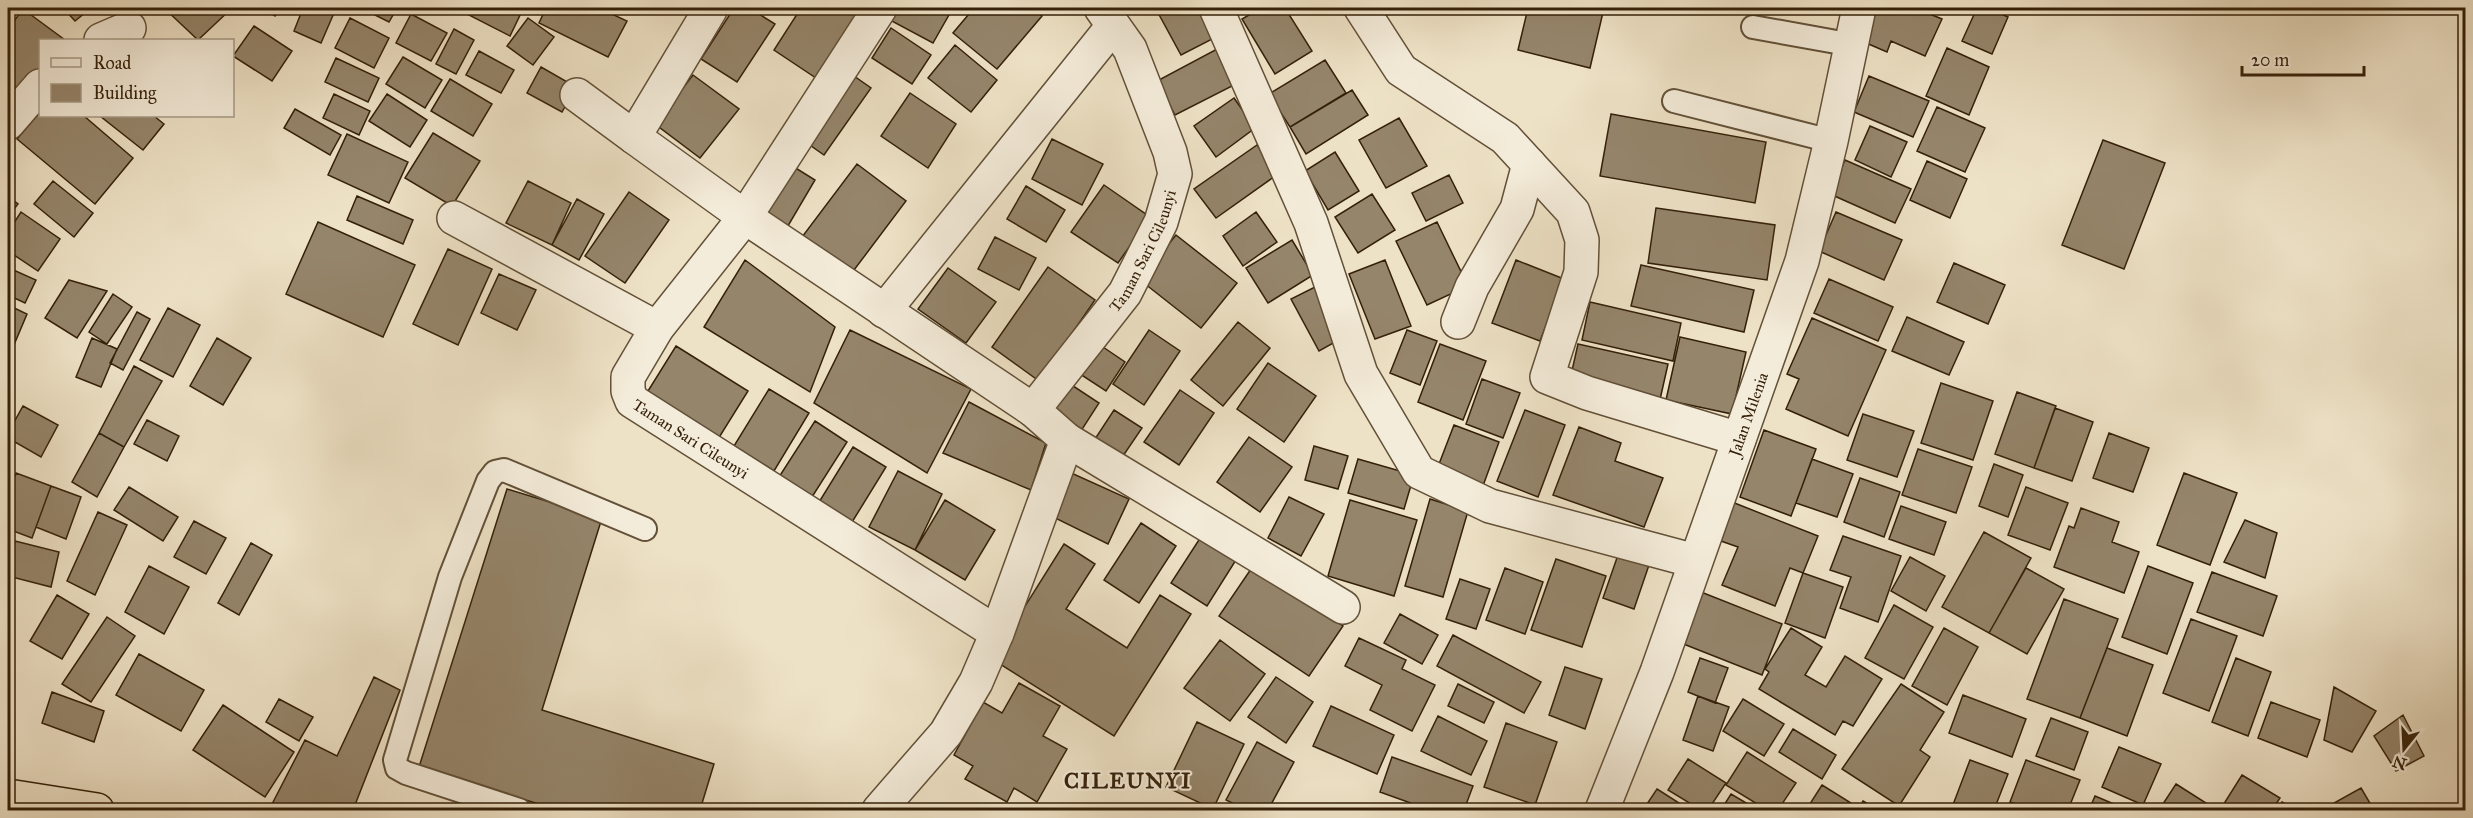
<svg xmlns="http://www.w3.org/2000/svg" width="2473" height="818" viewBox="0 0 2473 818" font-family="'IM FELL Great Primer',serif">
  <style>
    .building { fill: #95856b; stroke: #342009; stroke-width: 1.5 }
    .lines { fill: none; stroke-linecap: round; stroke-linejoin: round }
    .service-casing { stroke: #625038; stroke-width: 26 }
    .minor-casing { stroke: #625038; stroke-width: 36 }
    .trunk-casing { stroke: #342009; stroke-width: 36 }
    .service { stroke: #f4ecda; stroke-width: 22 }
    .minor { stroke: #f4ecda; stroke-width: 33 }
    .trunk { stroke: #eee2c6; stroke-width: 33 }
    .labels { text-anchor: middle; stroke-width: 4.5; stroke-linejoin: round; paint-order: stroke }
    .street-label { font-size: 16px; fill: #342009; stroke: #f4ecda }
    .district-label { font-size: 22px; font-weight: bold; letter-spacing: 1.5px; fill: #342009; stroke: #f4ecda }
  </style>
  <rect width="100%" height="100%" fill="#eee2c6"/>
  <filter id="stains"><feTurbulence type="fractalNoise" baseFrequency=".00333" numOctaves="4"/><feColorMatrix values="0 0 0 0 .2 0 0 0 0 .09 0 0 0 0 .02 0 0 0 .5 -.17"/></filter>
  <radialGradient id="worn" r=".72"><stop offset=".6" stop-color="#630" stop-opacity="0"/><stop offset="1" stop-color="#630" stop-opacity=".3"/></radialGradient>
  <!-- building -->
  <path class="building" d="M63,8H91L75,21Z
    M164,8H232L198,40Z
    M263,8H281L275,16Z
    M303,8H323L334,13L321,43L294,31Z
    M361,8H397L389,22Z
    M465,8H519L523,9L510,36L463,12Z
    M546,8H599L627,21L608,57L539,23Z
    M734,8H749L775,24L737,82L701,59Z
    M801,8H870L822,82L774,50Z
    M894,8H940L950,13L933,43L888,19Z
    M974,8H1032L1042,16L997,69L953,33Z
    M1158,8H1205L1220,35L1181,55L1156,9Z
    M1261,8H1285L1312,51L1275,74L1242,19Z
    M1528,8H1604L1590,68L1518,50Z
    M1871,8H1915L1942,19L1925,56L1891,41L1887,52L1857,39Z
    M1977,8H1988L2008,17L1992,54L1962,41Z
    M23,9L65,40H40V71L8,112V29Z
    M411,14L447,33L431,61L396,43Z
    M350,18L389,38L374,68L335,48Z
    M528,18L554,37L533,65L507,46Z
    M254,26L292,51L272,81L233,56Z
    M891,28L931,55L912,84L872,58Z
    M454,29L474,40L456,74L436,64Z
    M955,45L997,80L971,112L928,78Z
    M1219,48L1238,83L1175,115L1157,81Z
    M1947,48L1989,67L1969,115L1926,96Z
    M479,51L514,70L501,93L466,75Z
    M403,57L442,80L425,108L386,84Z
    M336,58L379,78L368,102L325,82Z
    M1325,60L1346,93L1290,127L1269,94Z
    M541,67L576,87L562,112L527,93Z
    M844,69L871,88L824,155L797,136Z
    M693,75L739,109L700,158L655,124Z
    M1869,76L1929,101L1913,137L1854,112Z
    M450,79L492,104L473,136L431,111Z
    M1352,90L1368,115L1306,154L1290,127Z
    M910,93L956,124L928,168L881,136Z
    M334,94L370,111L359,135L323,118Z
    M387,94L427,120L410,147L369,121Z
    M1234,98L1255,128L1216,157L1194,126Z
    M1937,107L1985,128L1965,172L1917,151Z
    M295,109L341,135L330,155L284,128Z
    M40,112V116H84L133,158L95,204L17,139Z
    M1611,114L1766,142L1755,203L1600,176Z
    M100,116H154L164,124L143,150Z
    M1399,118L1427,166L1386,188L1359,140Z
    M1870,126L1907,142L1891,177L1855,160Z
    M433,133L480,161L452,206L405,178Z
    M347,134L408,162L389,203L328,175Z
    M1052,139L1103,164L1082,205L1032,179Z
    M2103,140L2165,163L2124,269L2062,245Z
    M1257,145L1278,174L1216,218L1194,189Z
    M1335,152L1359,191L1328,210L1305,171Z
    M1845,160L1911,189L1895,223L1830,194Z
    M1927,161L1967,179L1950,218L1910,200Z
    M786,162L815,180L785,231L756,213Z
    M857,164L906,201L848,278L799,241Z
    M1449,175L1463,203L1426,221L1412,193Z
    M53,181L93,213L74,237L34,204Z
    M528,181L571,203L552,245L506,223Z
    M1104,185L1150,217L1118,263L1071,232Z
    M1026,186L1065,210L1046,242L1007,219Z
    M629,192L669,220L625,283L585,256Z
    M1372,194L1395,230L1358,253L1335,217Z
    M8,196L18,204L8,217Z
    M357,196L413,220L403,244L347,220Z
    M577,199L604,214L579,260L552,245Z
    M1656,208L1775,225L1767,280L1648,263Z
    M21,212L60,239L38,271L8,251V232Z
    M1256,212L1277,242L1243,266L1223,236Z
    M1836,212L1902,240L1884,280L1819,251Z
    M318,222L415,265L383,337L286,294Z
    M1437,222L1468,286L1427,305L1396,241Z
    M1176,235L1237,283L1201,328L1140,280Z
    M995,237L1036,258L1019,290L978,269Z
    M1292,240L1313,275L1268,303L1246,268Z
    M448,249L492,269L458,345L413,324Z
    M745,260L835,327L810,392L704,327Z
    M1385,260L1411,326L1375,339L1349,274Z
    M1516,260L1564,279L1540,341L1492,323Z
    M1954,263L2005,285L1988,324L1937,302Z
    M1641,265L1754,290L1744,332L1631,306Z
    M1048,267L1095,300L1039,381L992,347Z
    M9,268L36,280L25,303L8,295Z
    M948,268L996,302L966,343L918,309Z
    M499,274L536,290L517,330L481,313Z
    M1829,279L1893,307L1878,341L1814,313Z
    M69,280L107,291L77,338L45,318Z
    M1319,285L1346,336L1319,351L1291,299Z
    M113,294L132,307L107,344L89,332Z
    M1590,302L1681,323L1673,361L1582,340Z
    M8,305L27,314L8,359Z
    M168,308L200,325L173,377L140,360Z
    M137,312L150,319L123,370L110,363Z
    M1907,317L1964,342L1949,375L1892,351Z
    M1812,318L1886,350L1848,436L1786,409L1799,379L1787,374Z
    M1238,322L1270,348L1223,406L1191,380Z
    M850,330L971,389L927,473L814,403Z
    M1149,330L1180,351L1144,405L1113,384Z
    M1407,330L1437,341L1420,385L1390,373Z
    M1680,337L1746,352L1732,414L1666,400Z
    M92,338L117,349L101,387L76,377Z
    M217,338L251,358L223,405L190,386Z
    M1440,344L1486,361L1463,420L1418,402Z
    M1578,344L1668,364L1659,404L1569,384Z
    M1100,345L1125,362L1106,391L1080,374Z
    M676,346L748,391L715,444L643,399Z
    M1268,363L1316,396L1284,442L1237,409Z
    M134,366L162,381L124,447L99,433Z
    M1061,378L1099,403L1079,434L1041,408Z
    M1482,379L1520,393L1503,438L1466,424Z
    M1941,383L1993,401L1973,460L1921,443Z
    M769,389L809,413L774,471L734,446Z
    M1180,390L1214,413L1179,465L1144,442Z
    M2017,392L2056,406L2034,468L1995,454Z
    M969,402L1046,443L1031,490L943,453Z
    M23,406L58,425L41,457L8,438V433Z
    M2055,408L2093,422L2072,481L2034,468Z
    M1114,410L1142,428L1123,456L1095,439Z
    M1525,410L1565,425L1538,497L1497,481Z
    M1863,414L1914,431L1897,477L1847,460Z
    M147,420L179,436L167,461L134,444Z
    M815,421L847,442L812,497L779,477Z
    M1454,425L1499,442L1480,494L1434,477Z
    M1579,427L1621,443L1615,461L1663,478L1644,527L1553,495Z
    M1764,430L1816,449L1791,516L1740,497Z
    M99,433L124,447L97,497L72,482Z
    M2109,433L2149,448L2133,492L2093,478Z
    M1249,437L1292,467L1260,512L1217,482Z
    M1314,446L1348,456L1338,489L1305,480Z
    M853,447L886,467L849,527L816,507Z
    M1918,449L1972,467L1956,513L1902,495Z
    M1358,459L1414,475L1404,509L1348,493Z
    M1812,459L1853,474L1837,517L1796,503Z
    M1994,464L2023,475L2008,517L1979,506Z
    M898,471L942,494L915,550L869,527Z
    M1069,472L1129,499L1108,544L1049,515Z
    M16,473L51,486L32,538L8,529V496Z
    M2184,473L2237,493L2210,565L2157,545Z
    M1860,478L1900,492L1884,537L1844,522Z
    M51,486L81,497L66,539L36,527Z
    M129,487L178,517L163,541L114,510Z
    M2026,487L2068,503L2050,550L2008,535Z
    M507,489L602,518L542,710L714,764L700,810H558L419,767Z
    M1289,497L1324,514L1301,556L1268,538Z
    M1430,499L1468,511L1443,597L1405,586Z
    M945,500L995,530L965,580L915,550Z
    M1350,500L1417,520L1394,596L1328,576Z
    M1732,502L1818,536L1803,573L1790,568L1775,606L1722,585L1738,547L1718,540Z
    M1901,506L1946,522L1934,555L1889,539Z
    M2081,508L2119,522L2112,542L2139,552L2124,593L2054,567L2069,526L2074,528Z
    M98,512L127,525L95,595L67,581Z
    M2245,520L2277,533L2265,578L2224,562Z
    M194,521L226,538L206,574L174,557Z
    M1141,523L1176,546L1139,603L1104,580Z
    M1206,529L1241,552L1207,606L1171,583Z
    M1984,532L2031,558L1989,633L1942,607Z
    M1843,536L1901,556L1878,622L1840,608L1851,577L1830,570Z
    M15,541L59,552L51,587L8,576Z
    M251,543L272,555L239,615L218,603Z
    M1064,544L1095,564L1066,609L1127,648L1160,595L1191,614L1114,736L992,659Z
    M1618,555L1649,565L1634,609L1603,598Z
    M1910,557L1945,576L1926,611L1891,591Z
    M1556,559L1606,576L1582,647L1531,630Z
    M149,566L189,587L164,634L125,612Z
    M1253,566L1343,626L1309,676L1219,616Z
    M2148,566L2193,583L2167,654L2122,637Z
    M1505,568L1543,582L1525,634L1486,620Z
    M2026,568L2064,589L2027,654L1989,633Z
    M2212,572L2277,596L2263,636L2197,612Z
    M1803,573L1843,587L1825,638L1785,623Z
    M1460,579L1490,589L1476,629L1446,619Z
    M1701,592L1782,624L1762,675L1681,643Z
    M57,595L89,614L62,659L30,641Z
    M2064,599L2118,619L2080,718L2027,699Z
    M1894,605L1933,627L1904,679L1865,658Z
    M1400,614L1438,635L1422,664L1384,643Z
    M107,617L135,636L91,702L62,684Z
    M2191,619L2237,636L2209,711L2163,693Z
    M1791,628L1822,647L1805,675L1826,687L1845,656L1882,679L1853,726L1843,721L1835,735L1759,689L1769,672L1765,669Z
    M1944,628L1978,647L1947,705L1912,686Z
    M1453,635L1541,682L1524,713L1437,666Z
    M1359,638L1406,660L1402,669L1435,685L1412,731L1370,710L1382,685L1345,666Z
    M1220,640L1265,674L1230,721L1184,688Z
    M2107,648L2153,665L2127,736L2080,718Z
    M139,654L204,690L181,731L116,695Z
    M1700,658L1728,668L1715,703L1688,692Z
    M2236,658L2271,672L2248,736L2212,722Z
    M1565,667L1602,679L1585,729L1549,715Z
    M374,677L400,690L353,810H269L305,740L337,756Z
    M1276,677L1313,702L1286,743L1248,717Z
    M1019,683L1060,706L1043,736L1067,749L1037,802L1014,788L1007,802L965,779L973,766L954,755L983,702L1002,713Z
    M1458,684L1494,702L1484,723L1448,706Z
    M1901,684L1944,712L1920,750L1930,757L1899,806L1842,769Z
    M2334,687L2376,711L2352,752L2324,740Z
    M52,692L104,711L94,742L42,723Z
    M1963,695L2026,719L2012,757L1949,733Z
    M1698,696L1729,707L1713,751L1683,740Z
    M279,699L313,717L299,741L266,722Z
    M1743,699L1784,724L1764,756L1723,731Z
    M2271,702L2320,720L2307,757L2258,738Z
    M223,705L294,752L265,797L193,750Z
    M1331,706L1394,735L1377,774L1313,746Z
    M2403,715L2424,756L2396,771L2374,736Z
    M1438,716L1487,741L1471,775L1421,751Z
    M2051,718L2088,732L2074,770L2036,756Z
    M1197,722L1244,744L1213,809L1166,787Z
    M1506,723L1557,742L1535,805L1484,787Z
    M1793,729L1836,755L1822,779L1779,752Z
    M1257,742L1294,762L1268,810H1246L1226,800Z
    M2119,747L2161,764L2143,805L2102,787Z
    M1747,752L1796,783L1778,810H1767L1726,785Z
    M1392,757L1473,786L1464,810H1430L1380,792Z
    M1688,759L1726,783L1708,810H1701L1668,790Z
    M1970,760L2008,774L1994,810H1951Z
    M2026,760L2080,780L2068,810H2032L2010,802Z
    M2242,775L2280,798L2272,810H2220Z
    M2176,784L2217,810H2159Z
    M1822,785L1859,808L1858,810H1806Z
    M2361,788L2374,810H2326L2325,808Z
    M1657,789L1690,810H1643Z
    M1731,794L1758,810H1721Z
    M2460,794H2466V810H2462Z
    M2095,796L2128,810H2089Z
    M1863,801L1878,810H1858Z
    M2282,802L2296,810H2277Z"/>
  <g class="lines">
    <!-- service casing -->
    <g class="service-casing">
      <path id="service" d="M1753,27L1853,45
        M1674,101L1831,141
        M519,810L406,773L397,768L395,760L450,577L488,481L495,472L504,470L645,529"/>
    </g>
    <!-- minor casing -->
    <g class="minor-casing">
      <g id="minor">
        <path id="s1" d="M880,8L745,217L657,328L628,377V391L632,401L997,633"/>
        <path d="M1216,8L1311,223L1361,374L1419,472L1490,506L1695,561"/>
        <path d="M1361,8L1401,70L1505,138L1573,212L1582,240L1581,272L1547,377L1587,393L1739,439"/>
        <path d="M710,10L634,137L745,217L1033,410"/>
        <path d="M101,40L129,28"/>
        <path d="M577,95L634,137"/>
        <path d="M8,123L40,86"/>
        <path d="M454,218L657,328"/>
        <path d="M884,311L1113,26"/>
        <path d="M1458,322L1472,287L1517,209L1529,164"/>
        <path d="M1067,440L1343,607"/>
        <path id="s2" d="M879,810L946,733L976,682L997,633L1067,440L1033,410L1125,293L1161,222L1175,174L1170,152L1130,49L1101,8"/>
        <path id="s3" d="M1602,810L1657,672L1802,261L1831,141L1859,8"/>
      </g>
    </g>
    <!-- trunk casing -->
    <g class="trunk-casing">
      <path id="trunk" d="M8,796L97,810"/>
    </g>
    <!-- service -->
    <use href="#service" class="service"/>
    <!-- minor -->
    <use href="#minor" class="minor"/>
    <!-- trunk -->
    <use href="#trunk" class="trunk"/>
  </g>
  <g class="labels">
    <!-- street labels -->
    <g class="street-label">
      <text dy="6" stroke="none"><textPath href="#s2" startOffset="660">Taman Sari Cileunyi</textPath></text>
      <text dy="6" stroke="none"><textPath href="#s3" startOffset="422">Jalan Milenia</textPath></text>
      <text dy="6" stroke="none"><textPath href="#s1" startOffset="542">Taman Sari Cileunyi</textPath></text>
    </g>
    <!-- district labels -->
    <g class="district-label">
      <text x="1128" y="788">CILEUNYI</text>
    </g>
  </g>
  <!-- margin -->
  <rect width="2473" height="818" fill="none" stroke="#eee2c6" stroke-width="30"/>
  <rect x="9" y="9" width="2455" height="800" fill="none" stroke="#342009" stroke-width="3"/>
  <rect x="15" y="15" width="2443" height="788" fill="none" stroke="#342009" stroke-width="1.5"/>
  <!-- legend -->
  <rect x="39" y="39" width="195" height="78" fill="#f4ecda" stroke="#a79a86" stroke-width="1.5"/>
  <rect x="51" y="58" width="30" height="9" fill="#f4ecda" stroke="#a79a86" stroke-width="1.5"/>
  <text x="93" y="69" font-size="18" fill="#342009">Road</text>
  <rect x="51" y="84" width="30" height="18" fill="#95856b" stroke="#a79a86" stroke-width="1.5"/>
  <text x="93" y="99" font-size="18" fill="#342009">Building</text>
  <!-- north arrow -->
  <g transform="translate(2404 749) rotate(198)" stroke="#f4ecda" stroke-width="4.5" paint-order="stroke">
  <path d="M0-4.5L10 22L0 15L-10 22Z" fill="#342009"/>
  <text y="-9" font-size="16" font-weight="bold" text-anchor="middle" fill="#342009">N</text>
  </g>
  <!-- scale -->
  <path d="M2242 66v9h122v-9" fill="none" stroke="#342009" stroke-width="3"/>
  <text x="2251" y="66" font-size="18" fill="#342009" stroke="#f4ecda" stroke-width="4.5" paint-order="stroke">20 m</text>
  <rect width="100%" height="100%" filter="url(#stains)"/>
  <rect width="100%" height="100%" fill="url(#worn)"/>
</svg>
